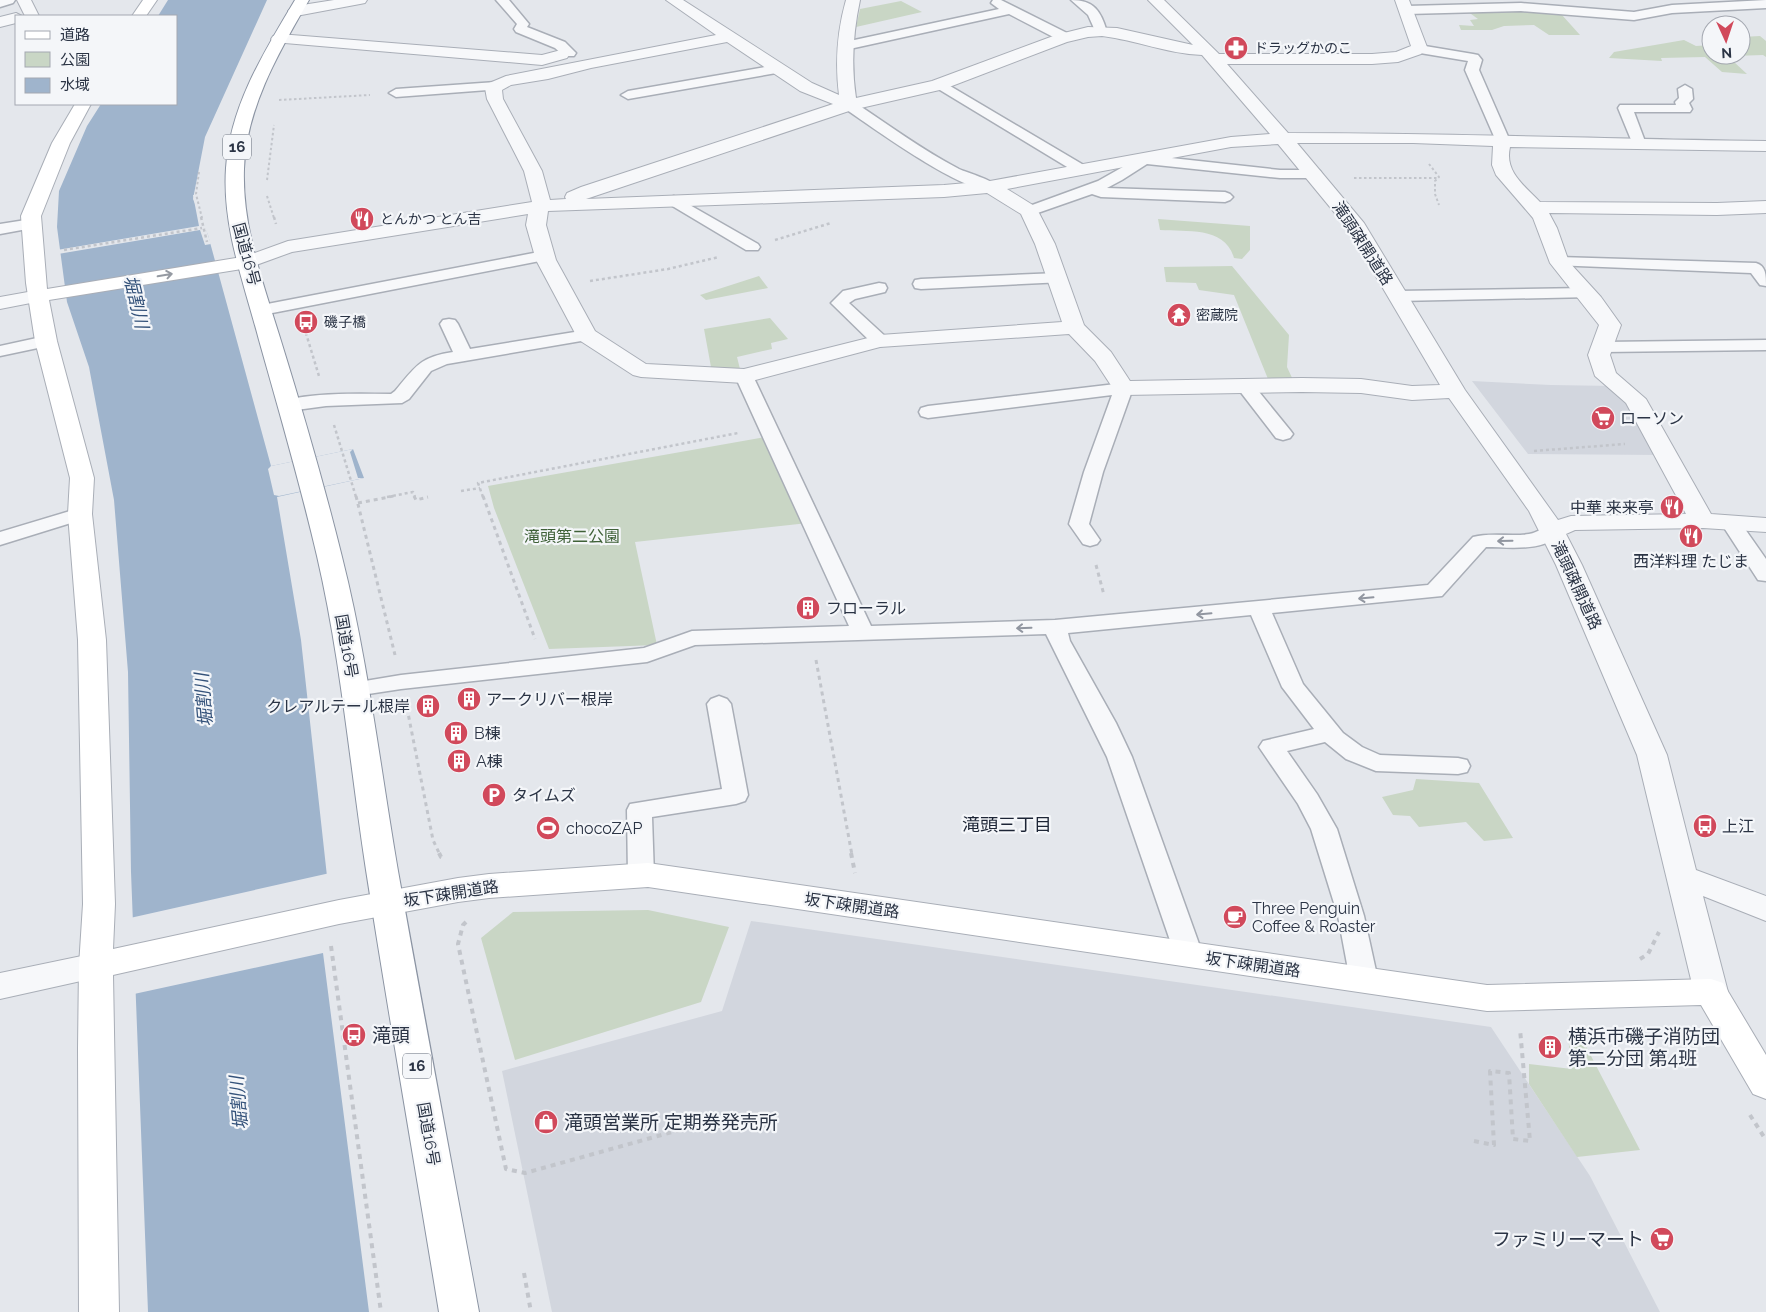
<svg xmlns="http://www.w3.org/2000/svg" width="1766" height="1312" viewBox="0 0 1766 1312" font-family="Raleway,'Noto Sans JP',sans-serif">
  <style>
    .built { fill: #d2d6de }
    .green { fill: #c9d6c5 }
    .water { fill: #9fb4cc }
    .pier { fill: #e4e7ec }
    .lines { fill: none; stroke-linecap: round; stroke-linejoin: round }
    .lane-casing { stroke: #a9aeb7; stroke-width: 3 }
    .street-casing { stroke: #a9aeb7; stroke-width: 2 }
    .secondary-casing { stroke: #a9aeb7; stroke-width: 2 }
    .highway-casing { stroke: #8b94a3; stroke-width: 2 }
    .path-far3 { stroke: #c2c5cb; stroke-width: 2; stroke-dasharray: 2.5 2.5; stroke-linecap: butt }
    .path-far2 { stroke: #c2c5cb; stroke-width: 2.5; stroke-dasharray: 3 3; stroke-linecap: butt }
    .path-far1 { stroke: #c2c5cb; stroke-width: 3; stroke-dasharray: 4 4; stroke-linecap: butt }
    .path { stroke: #c2c5cb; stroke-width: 4; stroke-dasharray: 5 5; stroke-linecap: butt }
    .lane { fill: #f7f8fa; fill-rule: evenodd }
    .street { fill: #f7f8fa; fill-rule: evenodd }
    .secondary { fill: #fff; fill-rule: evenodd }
    .highway { fill: #fff; fill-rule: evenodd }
    .oneway { stroke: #959aa2 }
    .oneway2 { stroke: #9196a0 }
    .labels { text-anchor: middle; stroke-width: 4.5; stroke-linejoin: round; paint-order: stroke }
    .far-poi-label { font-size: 14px; fill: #2b3445; stroke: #f4f6f9; text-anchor: start }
    .shield { fill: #f4f6f9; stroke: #676e7b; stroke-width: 1 }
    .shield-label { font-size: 15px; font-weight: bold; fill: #2b3445 }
    .street-label { font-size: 16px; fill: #2b3445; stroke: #f4f6f9 }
    .poi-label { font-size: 16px; fill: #2b3445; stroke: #f4f6f9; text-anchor: start }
    .park-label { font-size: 16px; fill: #3f6138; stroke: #f4f6f9 }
    .water-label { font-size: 18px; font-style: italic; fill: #34527a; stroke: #f4f6f9 }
    .neighbourhood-label { font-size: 18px; fill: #1d2536; stroke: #f4f6f9 }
    .near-poi-label { font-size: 19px; fill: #2b3445; stroke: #f4f6f9; text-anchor: start }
  </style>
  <rect width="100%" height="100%" fill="#e4e7ec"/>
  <!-- built -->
  <path class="built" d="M1472,381L1551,385L1614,386L1634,406L1660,455L1528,454Z
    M751,921L1491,1027L1590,1176L1660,1312H552L502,1071L722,1011Z"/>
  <!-- green -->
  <path class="green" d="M901,1L922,12L856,27L860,9Z
    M1523,10L1562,15L1580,35H1549L1534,25L1504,26L1492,30H1461L1459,25L1474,26L1470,20L1478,19L1467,11Z
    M1760,36L1766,41V57L1763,55L1734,56L1739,61L1734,62L1747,74L1722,72L1705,57L1661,58L1662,61L1609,58L1614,52L1684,40L1696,46L1711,45V55H1741V43H1750L1742,37Z
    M1158,219L1250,226V250L1242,259L1234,258C1225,226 1187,232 1160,230Z
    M1232,266L1289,335L1287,367L1293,380L1268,379L1234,295L1199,290L1196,283L1166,282L1164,267Z
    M759,276L768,288L706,300L700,295Z
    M770,318L788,339L771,343L772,349L737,357L740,369L711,367L704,329Z
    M766,437L808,523L635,542L657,645L549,649L494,508L488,486Z
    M1416,779L1479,783L1513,838L1484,841L1466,822L1419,827L1410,816L1393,815L1382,797L1413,790Z
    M648,910L729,927L701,1002L515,1060L481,938L513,912Z
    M1567,1030L1578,1031L1640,1150L1577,1157L1529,1084V1064L1572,1069Z"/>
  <!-- water -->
  <path class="water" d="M168,0H267L205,137L193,199L208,235L271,466L353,449L364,478L277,497L301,640L335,949L386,1312H148L131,872L128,672L114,500L89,367L67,302L57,227L59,191L87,126L101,104H176V16H158Z"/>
  <!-- pier -->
  <path class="pier" d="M193,195H196V199L211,244L205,245L200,230L58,254L57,250L199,226Z
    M353,449L350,452L358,478H364L279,496L274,495L268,469L271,466Z
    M330,873L338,949L388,1312H369L323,953L134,994L130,918Z"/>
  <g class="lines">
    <!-- lane casing -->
    <g class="lane-casing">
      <path id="lane" d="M0,0H15L13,3L0,7Z
        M496,0H509L529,24L527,27L565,42L576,53L574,56H564L555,48L516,32L514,29L517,24Z
        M993,0H1001L1069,34L1070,37L1069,40H1059L1009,14L845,50L839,46L845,42L999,9L991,3Z
        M1071,0C1094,0 1101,11 1107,32L1105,35H1097L1088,15Z
        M1766,0V8L1672,13L1634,20L1521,11L1407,14L1401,10L1407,6L1521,3L1634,12L1672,5Z
        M1419,45L1473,54L1478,55L1482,60L1479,70L1510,141L1508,144H1498L1496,141L1465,70L1468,61L1414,52L1413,49L1414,46Z
        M777,65L784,69L782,72L628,99L621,95L628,91Z
        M940,80L1087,167L1089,170L1087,173H1077L935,87L933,84L935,81Z
        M496,82L501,83L503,86L501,89L396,97L389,93L396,89Z
        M1685,85L1692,89L1693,99L1689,103L1692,109L1690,112H1634L1646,144L1644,147H1634L1618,108L1620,105H1676L1675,102L1679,98L1678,89Z
        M849,101L854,102C889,125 922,150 959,169C968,173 993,180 998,187L995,190C967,197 871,126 844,108L842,105Z
        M1144,155L1280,170H1315L1320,171L1322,174L1320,177L1315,178H1280L1147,164L1122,180L1107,188L1225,192L1230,194L1233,197L1230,200L1225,202L1101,197L1092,194L1029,216L1024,214L1021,211L1024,208L1098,181Z
        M674,196L758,244L760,247L758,250H746L669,204L666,201L669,198Z
        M32,219L38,221L40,224L38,227L0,234V224Z
        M544,251L550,253L552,256L550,259L262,315L256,314L253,310L256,306L262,305Z
        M1559,257L1756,263C1766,266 1766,275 1766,286L1760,285L1751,273L1553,265L1551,262L1553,259Z
        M1058,273L1064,274L1066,278L1064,282L921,289L915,288L913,284L915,280L921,279Z
        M879,283L885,284L887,288L885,292L855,299L849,303L886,337L889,341L886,345L880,346L874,345L831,303L843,291Z
        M1586,288L1592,289L1594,293L1592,297L1398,301L1392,300L1390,296L1392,292L1398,291Z
        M449,319L455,320L458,324L470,349L587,330L593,331L596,335L593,339L587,340L447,364L431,371L409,399L402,403L326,406L289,411L282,409L280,405L282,401C318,392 355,394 391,394L395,391C416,366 420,357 453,352L440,324L443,320Z
        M46,336L52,337L55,341L52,345L0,356V346Z
        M1766,340V350L1603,352L1597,351L1594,347L1597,343L1603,342Z
        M744,371L750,372L753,376L871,626L1055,620L1428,585L1473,537C1491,532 1511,537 1529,534C1541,532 1546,523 1559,527L1562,531C1547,553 1509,547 1486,547L1442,596L1272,613L1303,684L1343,733L1362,747L1380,755L1458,758L1467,760L1470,766L1467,772L1458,774L1376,771L1346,759L1325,742L1287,751L1317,794L1337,829L1364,916L1378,980L1374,988L1364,991L1354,988L1350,980L1338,916L1311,829L1298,804L1259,747L1263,741L1314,729L1282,687L1251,615L1068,633L1070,641L1116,723L1132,757L1203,955L1199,962L1189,965L1179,962L1175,955L1107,757L1046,634L695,645L647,662L401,689L355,696L347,694L343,689L347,684L401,675L644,648L692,631L849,626L735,376L738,372Z
        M1245,381L1251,382L1290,430L1293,434L1290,438L1283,440L1276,438L1239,390L1236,386L1239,382Z
        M1124,383L1130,384L1133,388L1103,472L1089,524L1100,540L1097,544L1090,546L1083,544L1069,524L1084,472L1112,395L928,418L921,416L919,412L921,408L928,406Z
        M80,508L87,510L90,514L87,518L0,545V532Z
        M1731,517L1738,519L1766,559V581L1758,580L1721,523L1724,519Z
        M719,696L727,699L731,704L748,795L745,801L736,804L652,817L654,876L650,883L641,885L632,883L628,876L627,810L630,804L722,789L707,704L711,699Z"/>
    </g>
    <!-- street casing -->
    <g class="street-casing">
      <path id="street" d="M17,0H31L39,16H25Z
        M334,0H367L365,3L360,4L296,16L291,14L288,11L291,8L296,6Z
        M666,0H683L812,83L839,95C835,62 837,32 846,0H860C853,33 851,64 856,98L932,81L1056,35L1088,27L1117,28L1193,45L1148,0H1164L1219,54H1372L1396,52L1411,46L1395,0H1409L1427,47L1421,54L1398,62L1372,64H1227L1288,133C1447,133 1606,139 1766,141V151L1510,147C1504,172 1525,186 1540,202L1717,203L1766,201V213L1717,215L1549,213L1557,228L1569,262L1601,297L1621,325L1610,355L1616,373L1646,399L1711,514L1766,518V532L1703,528L1575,530L1566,534L1582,565L1667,755L1696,870L1766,896V921L1703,896L1728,992L1723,1001L1711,1005L1699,1001L1694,992L1637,755L1556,565L1529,511L1449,398L1412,400L1361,393L1302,392L1124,395L1116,393L1095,361L1069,334L880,347L744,383L641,377L633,375L579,340L576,335L536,260L526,225L528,214L292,252L248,268L241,266L238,262L241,258L288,241L532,202L524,171L487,99L485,88L487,84L506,76L716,35ZM1102,36C1136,40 1168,54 1202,55L1270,134L1231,137L990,181L944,185L586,199L852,110L944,89L1067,42L1088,37ZM727,42L800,91L833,104L581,187L567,193L565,197L566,199L550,200L542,171L503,99L502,90L511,85L548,79L591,68ZM1297,143H1413L1493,146L1492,165L1496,175L1533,218L1550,263L1599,325L1588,355L1595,376L1626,403L1686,514L1571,516L1558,520L1465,390L1364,223ZM1278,144L1348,229L1440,385L1412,386L1361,379L1302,378L1130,381L1111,352L1084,325L1055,244L1038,211L1036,207L1007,189L1231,147ZM987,193L1021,214L1035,244L1062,322L880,335L744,369L646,364L595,331L556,260L546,225L548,211L944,197Z
        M16,13L22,16H16V23L0,27V17Z
        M279,34L542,55L561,50L567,52L569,55L567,58L542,65L273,42L271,39L273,36Z
        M39,290L46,292L49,296L46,300L0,309V297Z
        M96,953L108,957L113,966L108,975L0,999V973Z"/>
    </g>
    <!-- secondary casing -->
    <g class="secondary-casing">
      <path id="secondary" d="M143,0H157L146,16H132Z
        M75,104H91L70,143L41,216L47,289L248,256L255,258L258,262L255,266L248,268L49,300L57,341L94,478L92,514L106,640L115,904L113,949L339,900L458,878L489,874L648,863L1487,985L1711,979L1723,983L1766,1055V1099L1753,1094L1701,1005L1487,1011L648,887L489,898L458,902L339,924L113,975L119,1312H79L78,1049L79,966L83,904L78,640L68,514L70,478L35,341L26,283L21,216L52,143Z"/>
    </g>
    <!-- highway casing -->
    <g class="highway-casing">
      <path id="highway" d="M295,0H309C279,52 246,108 244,169C242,229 264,285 281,341C303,412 324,484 342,557C368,660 380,766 398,871C424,1018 452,1165 479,1312H439C415,1165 389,1018 366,870C350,766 341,659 317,556C300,483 279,411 259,340C244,283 222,227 226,168C230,106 264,52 295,0Z"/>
    </g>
    <!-- path-far3 -->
    <path class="path-far3" d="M279,100L370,95
      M1429,164L1439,177L1435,181V194L1439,205
      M199,172L196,194L202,218
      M1354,178H1439
      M267,180L274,125
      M267,196L274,218"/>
    <!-- path-far2 -->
    <path class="path-far2" d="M201,217L207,242
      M274,217L276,224
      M775,240L831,223
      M64,250L202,228
      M590,281L668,269L719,257
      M304,327L319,376
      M334,425L356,497
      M1534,451L1625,444
      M461,491L480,488
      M387,497L413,492L415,497
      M483,497L478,483L738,433"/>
    <!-- path-far1 -->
    <path class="path-far1" d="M356,496L395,655
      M414,496L416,500L428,497
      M483,496L535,639
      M358,503L394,496
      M1096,565L1104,595
      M816,660L852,855
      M407,708L433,840L440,855"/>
    <!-- path -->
    <path class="path" d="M439,853L441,857L446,859
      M851,853L855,873
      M466,922L463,925L458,944L506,1169L525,1173L737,1114
      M331,946L381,1312
      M1640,959L1648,954L1659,932
      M1676,1028L1686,1031L1696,1040
      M1750,1115L1766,1140
      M1474,1141L1494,1145L1490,1071L1509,1073L1513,1139L1530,1141L1520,1029
      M524,1273L531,1312"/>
    <!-- lane -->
    <use href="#lane" class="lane"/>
    <!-- street -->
    <use href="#street" class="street"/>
    <!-- secondary -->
    <use href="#secondary" class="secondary"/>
    <!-- highway -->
    <use href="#highway" class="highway"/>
  </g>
  <!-- one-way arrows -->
  <defs><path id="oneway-shaft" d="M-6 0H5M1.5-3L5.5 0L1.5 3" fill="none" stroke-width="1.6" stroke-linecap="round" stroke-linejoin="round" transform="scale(1.25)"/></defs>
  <use class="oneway" href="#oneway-shaft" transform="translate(165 275) rotate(-10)"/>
  <g class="oneway2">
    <use href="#oneway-shaft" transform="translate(1505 541) rotate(179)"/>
    <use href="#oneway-shaft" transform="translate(1366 598) rotate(175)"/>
    <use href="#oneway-shaft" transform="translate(1204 614) rotate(175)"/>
    <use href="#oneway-shaft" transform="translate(1024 628) rotate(178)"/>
  </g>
  <!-- icons -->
  <defs>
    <g id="pharmacy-disc" transform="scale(1.25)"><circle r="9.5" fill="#d1495b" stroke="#f4f6f9"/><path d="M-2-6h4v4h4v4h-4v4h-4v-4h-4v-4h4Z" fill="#fff"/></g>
    <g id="restaurant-disc" transform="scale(1.25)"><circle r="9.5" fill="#d1495b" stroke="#f4f6f9"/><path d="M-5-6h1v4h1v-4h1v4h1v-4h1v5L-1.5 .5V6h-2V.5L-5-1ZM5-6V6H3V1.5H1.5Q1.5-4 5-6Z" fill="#fff"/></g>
    <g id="temple-disc" transform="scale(1.25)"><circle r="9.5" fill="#d1495b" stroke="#f4f6f9"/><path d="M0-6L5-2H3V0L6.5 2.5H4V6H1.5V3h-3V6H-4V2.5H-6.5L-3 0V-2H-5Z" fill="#fff"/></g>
    <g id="bus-disc" transform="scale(1.25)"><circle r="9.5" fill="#d1495b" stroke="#f4f6f9"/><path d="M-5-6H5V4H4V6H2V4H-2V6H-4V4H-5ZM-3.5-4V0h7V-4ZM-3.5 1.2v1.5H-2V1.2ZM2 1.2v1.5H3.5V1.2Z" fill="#fff"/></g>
    <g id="supermarket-disc" transform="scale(1.25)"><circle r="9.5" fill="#d1495b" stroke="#f4f6f9"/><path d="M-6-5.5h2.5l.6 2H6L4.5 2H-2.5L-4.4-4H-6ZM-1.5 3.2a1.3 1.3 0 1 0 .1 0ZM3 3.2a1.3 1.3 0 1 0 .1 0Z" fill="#fff"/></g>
    <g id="building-disc" transform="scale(1.25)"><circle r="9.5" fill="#d1495b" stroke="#f4f6f9"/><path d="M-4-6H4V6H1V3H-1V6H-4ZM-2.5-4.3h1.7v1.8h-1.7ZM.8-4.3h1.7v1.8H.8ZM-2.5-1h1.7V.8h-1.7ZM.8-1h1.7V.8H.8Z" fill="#fff"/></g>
    <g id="parking-disc" transform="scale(1.25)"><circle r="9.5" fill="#d1495b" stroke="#f4f6f9"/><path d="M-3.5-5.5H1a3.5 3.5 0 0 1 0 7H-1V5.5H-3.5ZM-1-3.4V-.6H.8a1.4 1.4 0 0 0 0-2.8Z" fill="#fff"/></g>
    <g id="stadium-disc" transform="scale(1.25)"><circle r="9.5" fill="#d1495b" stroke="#f4f6f9"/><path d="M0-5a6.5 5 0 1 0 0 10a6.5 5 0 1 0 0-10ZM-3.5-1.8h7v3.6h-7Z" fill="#fff"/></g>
    <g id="cafe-disc" transform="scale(1.25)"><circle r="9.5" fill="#d1495b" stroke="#f4f6f9"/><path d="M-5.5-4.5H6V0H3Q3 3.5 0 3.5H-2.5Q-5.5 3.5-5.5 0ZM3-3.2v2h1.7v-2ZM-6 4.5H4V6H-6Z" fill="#fff"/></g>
    <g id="shop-disc" transform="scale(1.25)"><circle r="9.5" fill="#d1495b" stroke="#f4f6f9"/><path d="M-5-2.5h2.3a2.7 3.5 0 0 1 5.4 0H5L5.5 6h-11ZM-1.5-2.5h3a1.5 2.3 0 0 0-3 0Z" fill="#fff"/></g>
  </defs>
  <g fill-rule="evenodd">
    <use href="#pharmacy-disc" x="1236" y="48"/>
    <use href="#restaurant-disc" x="362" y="219"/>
    <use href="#temple-disc" x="1179" y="315"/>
    <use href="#bus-disc" x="306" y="322"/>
    <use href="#supermarket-disc" x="1603" y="418"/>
    <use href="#restaurant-disc" x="1672" y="507"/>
    <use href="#restaurant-disc" x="1691" y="536"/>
    <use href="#building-disc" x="808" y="608"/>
    <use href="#building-disc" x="469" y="699"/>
    <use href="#building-disc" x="428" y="706"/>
    <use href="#building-disc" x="456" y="733"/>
    <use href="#building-disc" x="459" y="761"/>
    <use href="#parking-disc" x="494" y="795"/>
    <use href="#bus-disc" x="1705" y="826"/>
    <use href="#stadium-disc" x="548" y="828"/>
    <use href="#cafe-disc" x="1235" y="917"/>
    <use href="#bus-disc" x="354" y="1035"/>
    <use href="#building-disc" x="1550" y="1047"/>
    <use href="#shop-disc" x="546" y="1122"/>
    <use href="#supermarket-disc" x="1662" y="1239"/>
  </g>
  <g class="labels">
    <!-- far-poi labels -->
    <g class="far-poi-label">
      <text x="1254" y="53">ドラッグかのこ</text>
      <text x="380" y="224">とんかつ とん吉</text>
      <text x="1196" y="320">密蔵院</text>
      <text x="324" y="327">磯子橋</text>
    </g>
    <!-- shield labels -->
    <g class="shield">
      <rect x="223" y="134.5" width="28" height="25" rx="4"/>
      <rect x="403" y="1053.5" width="28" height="25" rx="4"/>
    </g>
    <g class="shield-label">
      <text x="237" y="152">16</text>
      <text x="417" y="1071">16</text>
    </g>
    <!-- street labels -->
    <g class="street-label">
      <text transform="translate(1363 243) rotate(57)" y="6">滝頭疎開道路</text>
      <text transform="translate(247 254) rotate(75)" y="6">国道16号</text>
      <text transform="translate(1577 585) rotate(65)" y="6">滝頭疎開道路</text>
      <text transform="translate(347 646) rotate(80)" y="6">国道16号</text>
      <text transform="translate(451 893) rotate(-9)" y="6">坂下疎開道路</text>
      <text transform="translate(852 905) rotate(8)" y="6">坂下疎開道路</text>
      <text transform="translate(1253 964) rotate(8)" y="6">坂下疎開道路</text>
      <text transform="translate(429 1134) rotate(80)" y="6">国道16号</text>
    </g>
    <!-- poi labels -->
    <g class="poi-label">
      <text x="1620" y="424">ローソン</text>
      <text x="1654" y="513" text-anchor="end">中華 来来亭</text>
      <text x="1691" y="567" text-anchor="middle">西洋料理 たじま</text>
      <text x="826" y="614">フローラル</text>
      <text x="486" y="705">アークリバー根岸</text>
      <text x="410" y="712" text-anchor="end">クレアルテール根岸</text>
      <text x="474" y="739">B棟</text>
      <text x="476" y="767">A棟</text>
      <text x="512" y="801">タイムズ</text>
      <text x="1722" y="832">上江</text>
      <text x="566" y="834">chocoZAP</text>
      <text x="1252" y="914">Three Penguin<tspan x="1252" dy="18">Coffee &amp; Roaster</tspan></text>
    </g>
    <!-- park labels -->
    <g class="park-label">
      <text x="572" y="542">滝頭第二公園</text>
    </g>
    <!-- water labels -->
    <g class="water-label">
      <text transform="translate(136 302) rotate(77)" y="6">堀割川</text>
      <text transform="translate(204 700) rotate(-95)" y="6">堀割川</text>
      <text transform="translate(239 1103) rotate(-95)" y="6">堀割川</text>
    </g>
    <!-- neighbourhood labels -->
    <g class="neighbourhood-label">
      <text x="1007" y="831">滝頭三丁目</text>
    </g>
    <!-- near-poi labels -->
    <g class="near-poi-label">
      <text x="372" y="1042">滝頭</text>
      <text x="1568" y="1043">横浜市磯子消防団<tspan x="1568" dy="22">第二分団 第4班</tspan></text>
      <text x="564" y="1129">滝頭営業所 定期券発売所</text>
      <text x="1644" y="1246" text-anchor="end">ファミリーマート</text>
    </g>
  </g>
  <!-- legend -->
  <rect x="15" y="15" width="162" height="90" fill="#f4f6f9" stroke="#a4a8b1"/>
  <rect x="25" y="31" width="25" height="8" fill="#ffffff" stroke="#a4a8b1"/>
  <text x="60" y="40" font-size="15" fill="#2b3445">道路</text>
  <rect x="25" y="52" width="25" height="15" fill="#c9d6c5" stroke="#a4a8b1"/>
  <text x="60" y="65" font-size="15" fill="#2b3445">公園</text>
  <rect x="25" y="78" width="25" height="15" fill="#9fb4cc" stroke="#a4a8b1"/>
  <text x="60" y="90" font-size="15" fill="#2b3445">水域</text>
  <!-- north arrow -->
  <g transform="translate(1726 40) rotate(177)"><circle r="24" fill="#f4f6f9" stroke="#a4a8b1"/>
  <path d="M0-4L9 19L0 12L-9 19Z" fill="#d1495b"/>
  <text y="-8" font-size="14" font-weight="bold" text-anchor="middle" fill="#2b3445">N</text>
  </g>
</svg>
